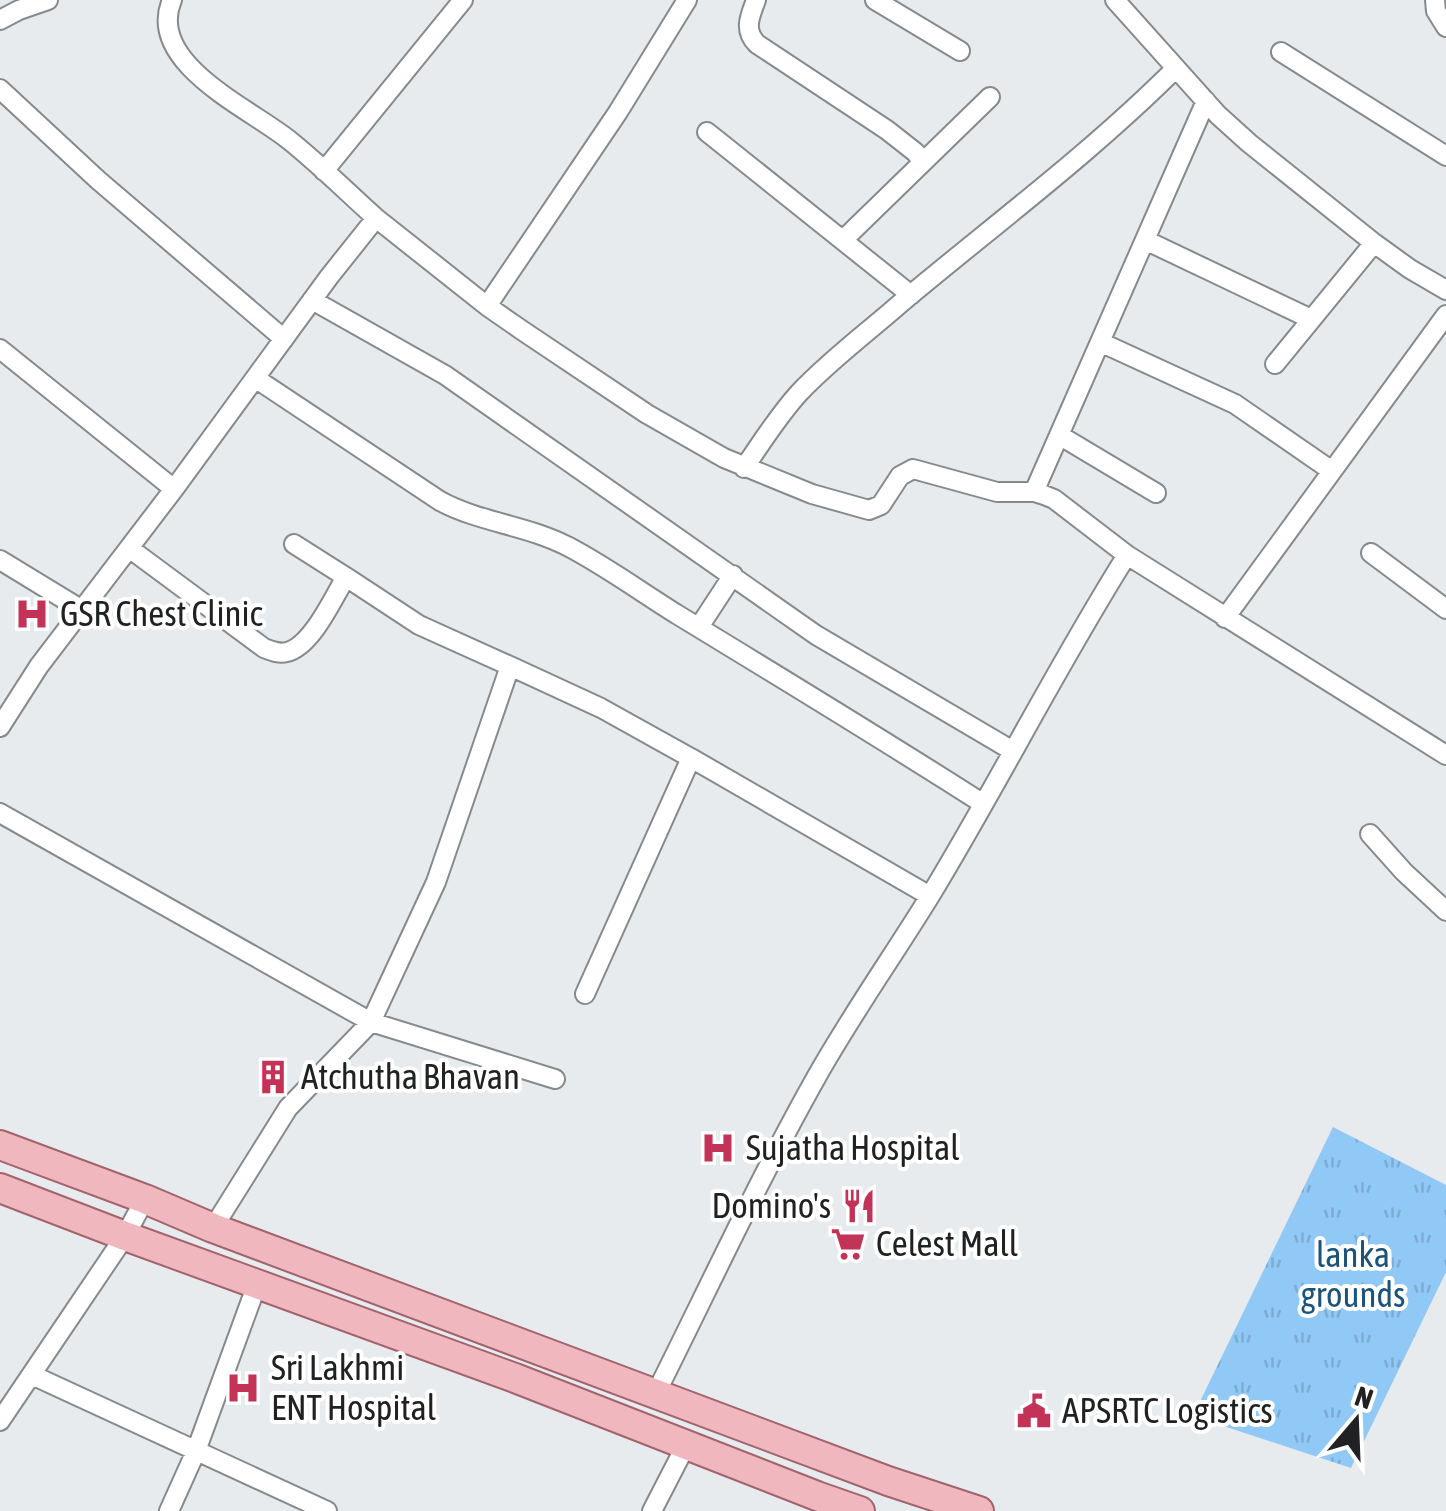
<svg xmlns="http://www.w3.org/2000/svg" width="1446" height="1511" viewBox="0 0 1446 1511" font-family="'Asap Condensed',sans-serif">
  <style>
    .park { fill: url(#park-tufts) }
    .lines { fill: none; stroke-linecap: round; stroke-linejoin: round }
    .street-casing { stroke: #878a8d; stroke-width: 22 }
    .primary-casing { stroke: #a1636d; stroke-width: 32 }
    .street { stroke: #fff; stroke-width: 18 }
    .primary { stroke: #f0b7bf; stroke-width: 28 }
    .labels { text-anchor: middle; stroke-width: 8; stroke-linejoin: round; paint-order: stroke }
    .poi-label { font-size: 35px; fill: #202122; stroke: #fff; text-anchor: start }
    .park-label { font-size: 35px; fill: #1c537b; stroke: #fff }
  </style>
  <defs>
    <pattern id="park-tufts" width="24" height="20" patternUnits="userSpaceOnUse" patternTransform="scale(2.5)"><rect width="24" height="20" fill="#90c8f6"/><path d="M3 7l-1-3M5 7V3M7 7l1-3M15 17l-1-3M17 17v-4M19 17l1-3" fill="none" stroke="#7cacd3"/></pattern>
  </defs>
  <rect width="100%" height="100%" fill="#e8ebee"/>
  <!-- park -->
  <path class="park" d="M1333,1127L1446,1185V1272L1351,1468L1193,1416Z"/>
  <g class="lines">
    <!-- street casing -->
    <g class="street-casing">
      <path id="street" d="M172,0C145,63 251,109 289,140C319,164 347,192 376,218
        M756,0C750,16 743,30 757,44L887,130L915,152L923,161
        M875,0L960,51
        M1115,0L1218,115L1249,143L1374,243L1410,269L1446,290
        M1435,0L1436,11L1446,27
        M0,20L19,10L48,0
        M1281,52L1446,156
        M0,89L98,180L284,339
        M707,132L911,295
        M324,171L463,0
        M843,240L990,97
        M1145,240L1311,319
        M312,300L445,375L816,635L1013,751
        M487,306L618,112L687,0
        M1100,342L1235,404L1332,471
        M0,349L174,489
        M1275,364L1374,243
        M255,378L440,501C481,523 527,525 569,547C607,567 641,592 678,615C780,677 882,739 982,803
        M1059,435L1156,493
        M744,468C762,442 778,416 799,393C830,360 868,332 902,302C994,225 1091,153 1176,68
        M1034,492L1206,101
        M294,544L346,577
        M129,548L264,648C272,651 278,654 287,652C312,646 333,598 346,577L419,625L510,666
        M1371,553L1446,609
        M0,560L82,610
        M1225,618L1446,315
        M699,627L733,575
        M0,727L39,666L174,489L329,277L376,218L487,306L523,331L647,414L724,458L812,494L869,510L881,505L900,476L913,469L997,492H1034L1044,495L1054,499L1127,555
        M0,813L371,1022L555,1079
        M1370,834L1404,872L1446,911
        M585,994L691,758L930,896
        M213,1228L288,1108L371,1022L436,882L510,666L601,708L691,758
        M32,1375L327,1511
        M656,1393C709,1287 759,1179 817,1076C852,1014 893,956 930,896C998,784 1057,666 1127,555L1446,755
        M0,1421L125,1236L145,1199
        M169,1511L196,1451L257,1284
        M652,1511L686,1445"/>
    </g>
    <!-- primary casing -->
    <g class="primary-casing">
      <path id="primary" d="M0,1145L145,1199L213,1228L888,1481L979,1511
        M0,1188L125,1236L515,1378L817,1496L860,1511"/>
    </g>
    <!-- street -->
    <use href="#street" class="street"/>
    <!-- primary -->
    <use href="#primary" class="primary"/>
  </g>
  <!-- icons -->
  <defs>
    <g id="hospital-bare" transform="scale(2.7)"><path d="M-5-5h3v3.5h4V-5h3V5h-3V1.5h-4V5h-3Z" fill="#c33357" stroke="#fff" stroke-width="2.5" paint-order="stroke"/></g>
    <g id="building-bare" transform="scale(2.7)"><path d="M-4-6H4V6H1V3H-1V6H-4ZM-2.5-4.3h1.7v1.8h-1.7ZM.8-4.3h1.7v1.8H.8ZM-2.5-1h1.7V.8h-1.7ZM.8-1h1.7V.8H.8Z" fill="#c33357" stroke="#fff" stroke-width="2.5" paint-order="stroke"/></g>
    <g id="restaurant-bare" transform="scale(2.7)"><path d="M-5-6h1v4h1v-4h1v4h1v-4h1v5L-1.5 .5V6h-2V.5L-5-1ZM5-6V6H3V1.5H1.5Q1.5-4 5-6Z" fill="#c33357" stroke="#fff" stroke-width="2.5" paint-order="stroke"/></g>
    <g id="supermarket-bare" transform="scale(2.7)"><path d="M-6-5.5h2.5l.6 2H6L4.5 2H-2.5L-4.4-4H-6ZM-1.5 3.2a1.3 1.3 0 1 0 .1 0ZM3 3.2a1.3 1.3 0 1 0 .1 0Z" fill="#c33357" stroke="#fff" stroke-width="2.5" paint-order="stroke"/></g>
    <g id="civic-bare" transform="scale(2.7)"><path d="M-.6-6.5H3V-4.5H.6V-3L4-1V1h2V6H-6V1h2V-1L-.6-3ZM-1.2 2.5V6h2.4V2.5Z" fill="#c33357" stroke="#fff" stroke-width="2.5" paint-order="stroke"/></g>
  </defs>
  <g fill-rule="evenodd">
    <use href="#hospital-bare" x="32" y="614"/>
    <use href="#building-bare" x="273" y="1077"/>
    <use href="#hospital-bare" x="718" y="1148"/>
    <use href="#restaurant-bare" x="859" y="1206"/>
    <use href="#supermarket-bare" x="848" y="1244"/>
    <use href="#hospital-bare" x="243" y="1388"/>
    <use href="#civic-bare" x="1034" y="1411"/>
  </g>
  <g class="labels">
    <!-- poi labels -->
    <g class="poi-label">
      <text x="60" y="626">GSR Chest Clinic</text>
      <text x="301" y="1089">Atchutha Bhavan</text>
      <text x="746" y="1160">Sujatha Hospital</text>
      <text x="831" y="1218" text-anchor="end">Domino's</text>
      <text x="876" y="1256">Celest Mall</text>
      <text x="271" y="1380">Sri Lakhmi<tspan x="271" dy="40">ENT Hospital</tspan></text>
      <text x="1062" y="1423">APSRTC Logistics</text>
    </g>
    <!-- park labels -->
    <g class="park-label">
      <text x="1353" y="1267">lanka<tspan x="1353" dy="40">grounds</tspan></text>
    </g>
  </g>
  <!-- north arrow -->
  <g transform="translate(1356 1421) rotate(19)" stroke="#ffffff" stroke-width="8" paint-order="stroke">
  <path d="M0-8L18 38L0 25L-18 38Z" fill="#202122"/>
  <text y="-15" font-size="28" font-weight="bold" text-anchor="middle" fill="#202122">N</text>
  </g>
</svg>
